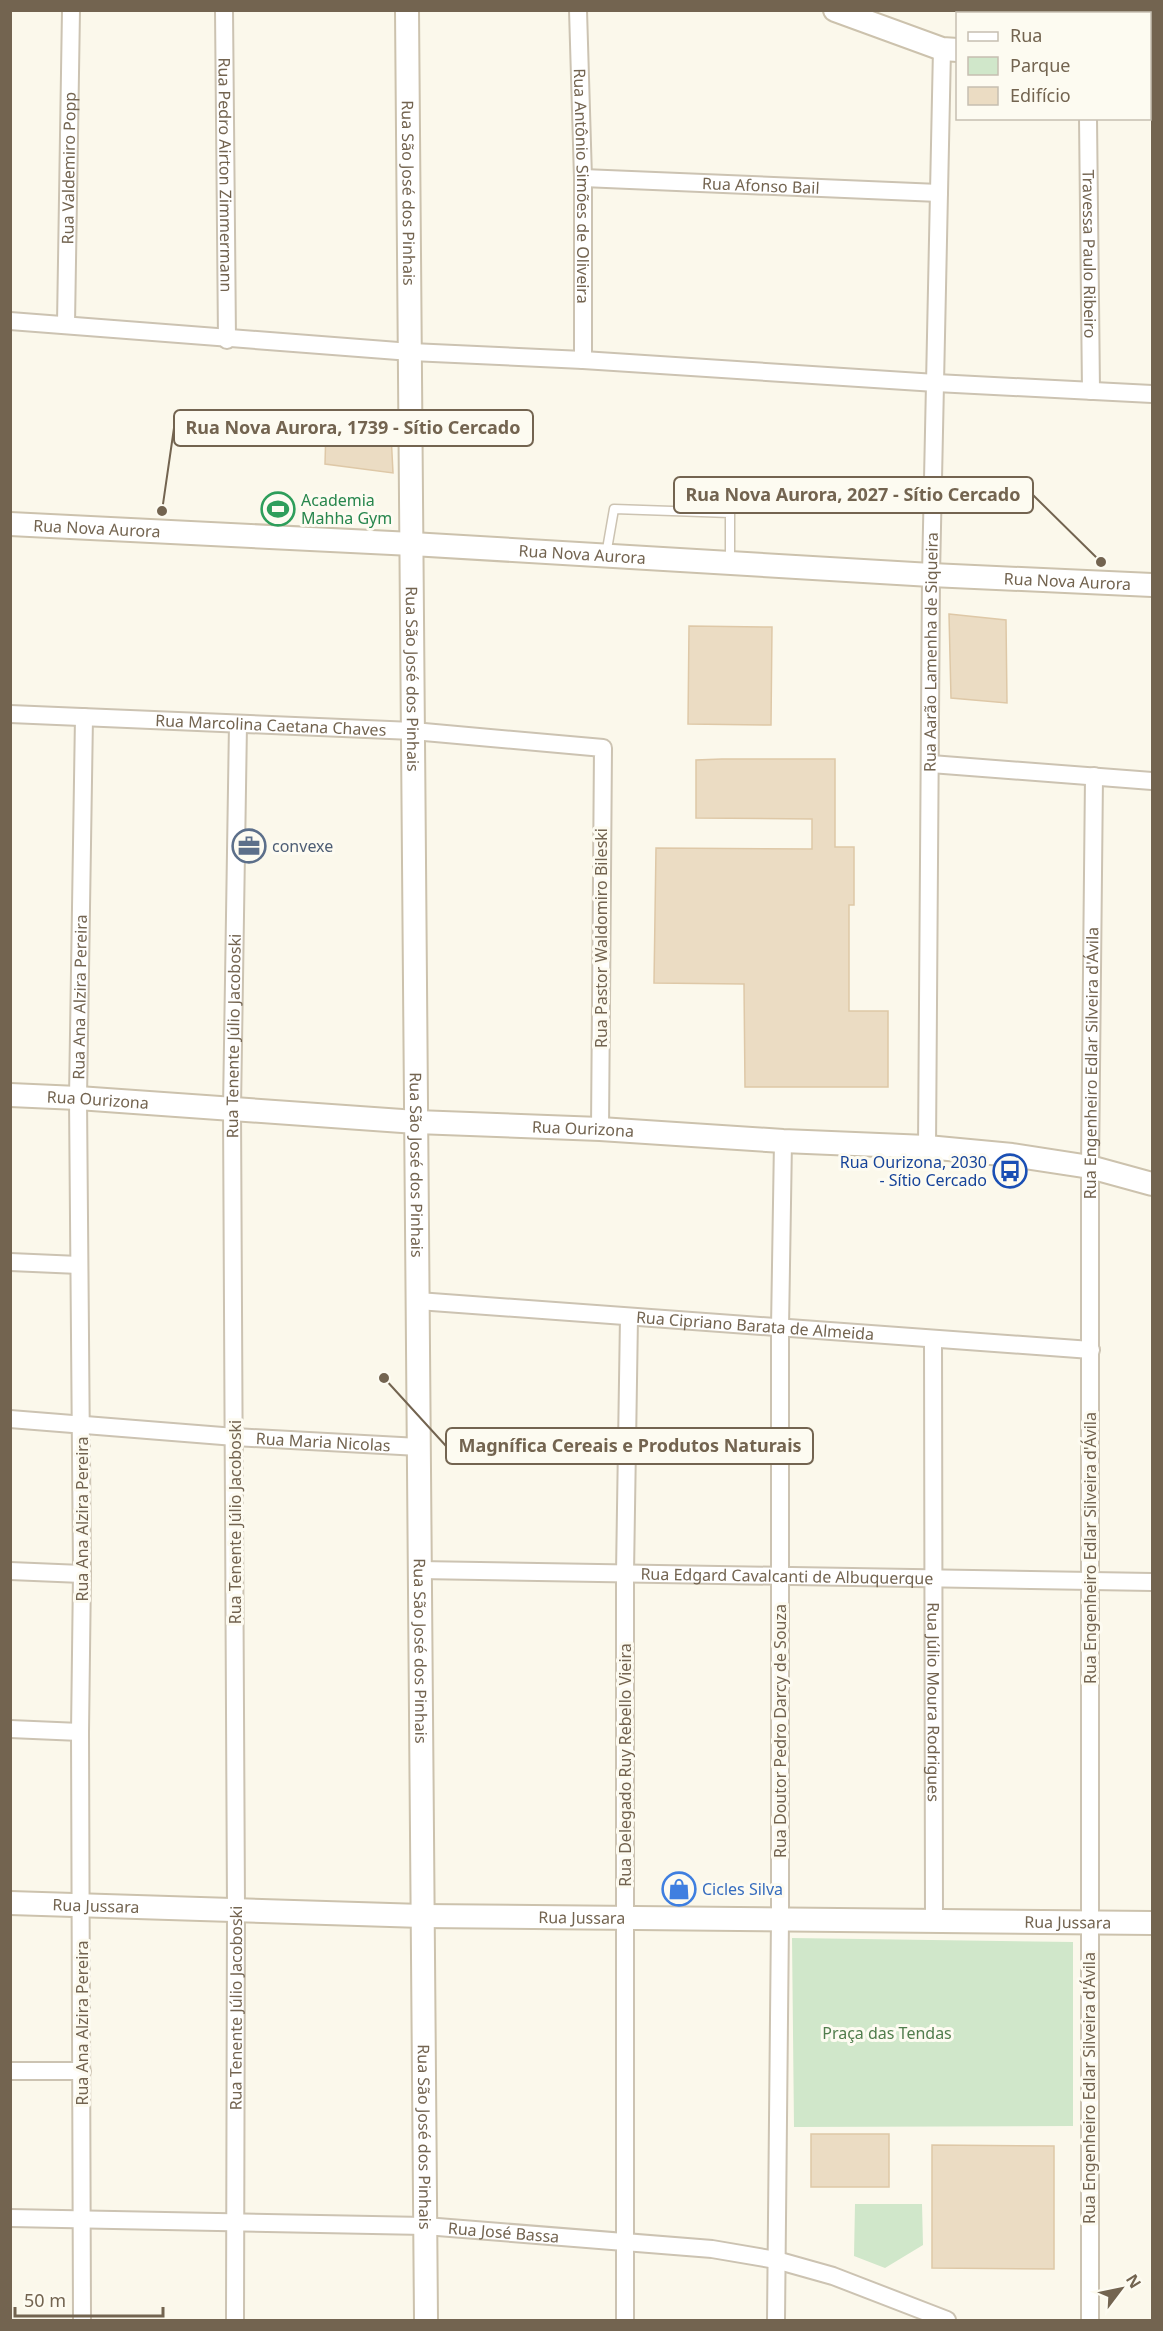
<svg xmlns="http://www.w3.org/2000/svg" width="1163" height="2331" viewBox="0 0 1163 2331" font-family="'Noto Sans',sans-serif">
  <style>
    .green { fill: #d0e7ca }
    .building { fill: #ebdcc3; stroke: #dec8a7; stroke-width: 1.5 }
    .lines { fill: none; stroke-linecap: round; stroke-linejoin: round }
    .lane-casing { stroke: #ccc3b2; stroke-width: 11 }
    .street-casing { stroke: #ccc3b2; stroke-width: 20 }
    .secondary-casing { stroke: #ccc2ad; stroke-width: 26 }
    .lane { stroke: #fff; stroke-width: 8 }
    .street { stroke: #fff; stroke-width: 16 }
    .secondary { stroke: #fff; stroke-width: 22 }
    .labels { text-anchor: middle; stroke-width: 6; stroke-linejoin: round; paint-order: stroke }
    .street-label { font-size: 16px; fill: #736450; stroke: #fdfbf1 }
    .leisure-label { font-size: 16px; fill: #27864d; stroke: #fdfbf1; text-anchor: start }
    .service-label { font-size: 16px; fill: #4e5e75; stroke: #fdfbf1; text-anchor: start }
    .transit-label { font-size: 16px; fill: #164399; stroke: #fdfbf1; text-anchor: end }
    .shop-label { font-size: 16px; fill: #366cbe; stroke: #fdfbf1; text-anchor: start }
    .park-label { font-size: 16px; fill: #517d4d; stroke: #fdfbf1 }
    .leader { fill: none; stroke: #736450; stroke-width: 2 }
    .callout-dot { fill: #736450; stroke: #fdfbf1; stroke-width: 2 }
    .callout { fill: #fdfbf1; stroke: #736450; stroke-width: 2 }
    .callout-label { font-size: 18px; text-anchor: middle; font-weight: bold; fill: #736450 }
  </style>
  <rect width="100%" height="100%" fill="#fbf8eb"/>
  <!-- green -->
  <path class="green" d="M792,1938L1073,1942V2126L794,2127Z
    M855,2204H922L923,2245L885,2268L854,2256Z"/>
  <!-- building -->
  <path class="building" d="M326,427L391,434L393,473L325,464Z
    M949,614L1006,620L1007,703L951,698Z
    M689,626L772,627L771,725L688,724Z
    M722,759H835V847H854V905H849V1011H888V1087H745L744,984L654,983L656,848L812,849V819L696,818V760Z
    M811,2134H889V2187H811Z
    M932,2145L1054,2146V2269L932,2268Z"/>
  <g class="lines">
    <!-- lane casing -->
    <g class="lane-casing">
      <path id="lane" d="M606,555L614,509L730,513V562"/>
    </g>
    <!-- street casing -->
    <g class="street-casing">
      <g id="street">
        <path id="s1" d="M224,10L227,340"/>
        <path id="s2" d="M578,10L583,178V360"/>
        <path id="s3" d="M1088,118L1091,391"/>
        <path id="s4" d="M583,178L939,193"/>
        <path d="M10,321L411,352L583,360L936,383L1152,394"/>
        <path id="s5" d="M66,324L71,10"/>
        <path id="s6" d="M10,714L413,731L603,748L600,1129"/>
        <path d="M931,764L1152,781"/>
        <path id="s7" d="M927,1147L931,575L942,49"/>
        <path d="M10,1262L79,1265"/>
        <path id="s8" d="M418,1301L1091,1350"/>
        <path id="s9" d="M933,1339L934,1921"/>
        <path id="s10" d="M10,1419L235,1437L419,1447"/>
        <path id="s11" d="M419,1570L1152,1582"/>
        <path d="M10,1571L82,1574"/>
        <path d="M10,1729L80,1732"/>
        <path d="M10,2071H82"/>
        <path id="s12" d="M10,2218L425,2226L712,2249L776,2260L833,2276L947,2320"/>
        <path id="s13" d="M82,2320L80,1732L82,1574L78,1098L84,717"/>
        <path id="s14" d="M235,2320L236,1910L232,1108L238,724"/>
        <path d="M625,2320V1573L629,1317"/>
        <path d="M776,2320L780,1919V1328L783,1141"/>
        <path id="s15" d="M1090,2320V1167L1094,776"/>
      </g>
    </g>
    <!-- secondary casing -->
    <g class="secondary-casing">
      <g id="secondary">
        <path id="s16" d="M407,10L426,2320"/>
        <path d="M835,10L942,49L958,50"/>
        <path d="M1150,60H1152"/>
        <path id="s17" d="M10,524L412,544L931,575L1152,585"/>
        <path id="s18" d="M10,1095L78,1098L416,1122L600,1129L783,1141L927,1147L1012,1155L1090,1167L1152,1184"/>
        <path id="s19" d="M10,1903L422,1916L1152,1923"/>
      </g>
    </g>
    <!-- lane -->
    <use href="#lane" class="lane"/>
    <!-- street -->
    <use href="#street" class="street"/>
    <!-- secondary -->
    <use href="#secondary" class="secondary"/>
  </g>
  <!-- icons -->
  <defs>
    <g id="stadium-ring" transform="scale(1.725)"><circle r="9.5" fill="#fdfbf1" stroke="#2e9e5b" stroke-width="1.5"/><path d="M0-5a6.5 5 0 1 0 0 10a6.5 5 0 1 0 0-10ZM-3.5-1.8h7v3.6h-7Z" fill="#2e9e5b"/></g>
    <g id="office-ring" transform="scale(1.725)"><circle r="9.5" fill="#fdfbf1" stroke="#5c6f8a" stroke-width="1.5"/><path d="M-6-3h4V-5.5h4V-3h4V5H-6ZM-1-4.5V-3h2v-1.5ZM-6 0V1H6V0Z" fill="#5c6f8a"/></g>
    <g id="bus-ring" transform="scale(1.725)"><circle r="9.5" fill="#fdfbf1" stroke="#1a4fb4" stroke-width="1.5"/><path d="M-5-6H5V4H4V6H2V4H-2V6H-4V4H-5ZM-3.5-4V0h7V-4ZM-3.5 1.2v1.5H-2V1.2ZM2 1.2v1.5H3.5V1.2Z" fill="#1a4fb4"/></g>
    <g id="shop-ring" transform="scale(1.725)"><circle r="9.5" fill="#fdfbf1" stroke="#3f7fe0" stroke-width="1.5"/><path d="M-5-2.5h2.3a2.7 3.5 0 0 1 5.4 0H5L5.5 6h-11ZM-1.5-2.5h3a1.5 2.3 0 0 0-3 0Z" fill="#3f7fe0"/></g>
  </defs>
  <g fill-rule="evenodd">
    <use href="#stadium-ring" x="278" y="509"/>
    <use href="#office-ring" x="249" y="846"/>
    <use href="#bus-ring" x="1010" y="1171"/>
    <use href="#shop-ring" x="679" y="1889"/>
  </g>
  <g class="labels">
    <!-- street labels -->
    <g class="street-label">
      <text dy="6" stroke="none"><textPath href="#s5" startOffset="156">Rua Valdemiro Popp</textPath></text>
      <text dy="6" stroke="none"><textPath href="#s1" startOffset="165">Rua Pedro Airton Zimmermann</textPath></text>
      <text dy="6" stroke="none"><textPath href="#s2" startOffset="176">Rua Antônio Simões de Oliveira</textPath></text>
      <text dy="6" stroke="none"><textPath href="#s4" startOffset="178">Rua Afonso Bail</textPath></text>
      <text dy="6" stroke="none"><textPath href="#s16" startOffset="183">Rua São José dos Pinhais</textPath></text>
      <text dy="6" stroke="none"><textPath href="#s3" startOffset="136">Travessa Paulo Ribeiro</textPath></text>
      <text dy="6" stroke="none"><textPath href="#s17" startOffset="87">Rua Nova Aurora</textPath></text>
      <text dy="6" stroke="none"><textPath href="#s17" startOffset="573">Rua Nova Aurora</textPath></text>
      <text dy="6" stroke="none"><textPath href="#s17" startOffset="1059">Rua Nova Aurora</textPath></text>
      <text dy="6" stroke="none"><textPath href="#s7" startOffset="495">Rua Aarão Lamenha de Siqueira</textPath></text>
      <text dy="6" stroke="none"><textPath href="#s16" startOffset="669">Rua São José dos Pinhais</textPath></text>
      <text dy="6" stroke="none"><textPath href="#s6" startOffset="261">Rua Marcolina Caetana Chaves</textPath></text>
      <text transform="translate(601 938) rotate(-90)" y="6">Rua Pastor Waldomiro Bileski</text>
      <text dy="6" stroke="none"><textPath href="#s13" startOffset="1323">Rua Ana Alzira Pereira</textPath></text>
      <text dy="6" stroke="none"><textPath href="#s14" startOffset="1284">Rua Tenente Júlio Jacoboski</textPath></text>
      <text dy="6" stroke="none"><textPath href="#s15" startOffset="1257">Rua Engenheiro Edlar Silveira d'Ávila</textPath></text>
      <text dy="6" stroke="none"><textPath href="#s18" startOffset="88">Rua Ourizona</textPath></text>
      <text dy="6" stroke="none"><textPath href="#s18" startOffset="574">Rua Ourizona</textPath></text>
      <text dy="6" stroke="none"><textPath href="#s16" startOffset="1155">Rua São José dos Pinhais</textPath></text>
      <text dy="6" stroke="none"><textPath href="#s8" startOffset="338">Rua Cipriano Barata de Almeida</textPath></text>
      <text dy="6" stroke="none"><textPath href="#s10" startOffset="314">Rua Maria Nicolas</textPath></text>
      <text transform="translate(82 1519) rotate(-90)" y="6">Rua Ana Alzira Pereira</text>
      <text transform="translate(235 1522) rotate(-90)" y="6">Rua Tenente Júlio Jacoboski</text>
      <text transform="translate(1090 1548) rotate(-90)" y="6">Rua Engenheiro Edlar Silveira d'Ávila</text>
      <text dy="6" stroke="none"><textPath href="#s11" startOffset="368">Rua Edgard Cavalcanti de Albuquerque</textPath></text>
      <text dy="6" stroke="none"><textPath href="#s16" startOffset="1641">Rua São José dos Pinhais</textPath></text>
      <text dy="6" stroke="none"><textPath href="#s9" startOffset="363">Rua Júlio Moura Rodrigues</textPath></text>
      <text transform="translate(780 1731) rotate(-90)" y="6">Rua Doutor Pedro Darcy de Souza</text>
      <text transform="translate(625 1765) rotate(-90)" y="6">Rua Delegado Ruy Rebello Vieira</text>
      <text dy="6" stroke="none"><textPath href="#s19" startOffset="86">Rua Jussara</textPath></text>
      <text dy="6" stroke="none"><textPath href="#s19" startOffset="572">Rua Jussara</textPath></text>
      <text dy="6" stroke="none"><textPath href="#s19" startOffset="1058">Rua Jussara</textPath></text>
      <text dy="6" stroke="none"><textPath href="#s14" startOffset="312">Rua Tenente Júlio Jacoboski</textPath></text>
      <text transform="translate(82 2023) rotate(-90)" y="6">Rua Ana Alzira Pereira</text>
      <text transform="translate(1089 2088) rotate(-90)" y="6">Rua Engenheiro Edlar Silveira d'Ávila</text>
      <text dy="6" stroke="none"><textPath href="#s16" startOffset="2127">Rua São José dos Pinhais</textPath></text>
      <text dy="6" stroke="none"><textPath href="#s12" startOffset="494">Rua José Bassa</textPath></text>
    </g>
    <!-- leisure labels -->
    <g class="leisure-label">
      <text x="301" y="506">Academia<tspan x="301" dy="18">Mahha Gym</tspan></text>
    </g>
    <!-- service labels -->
    <g class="service-label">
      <text x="272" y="852">convexe</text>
    </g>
    <!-- transit labels -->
    <g class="transit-label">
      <text x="987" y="1168">Rua Ourizona, 2030<tspan x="987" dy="18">- Sítio Cercado</tspan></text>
    </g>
    <!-- shop labels -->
    <g class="shop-label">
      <text x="702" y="1895">Cicles Silva</text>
    </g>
    <!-- park labels -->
    <g class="park-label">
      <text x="887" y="2039">Praça das Tendas</text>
    </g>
  </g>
  <!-- callouts -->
  <path class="leader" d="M162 511L174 428M1101 562L1033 495M384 1378L446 1446"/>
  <g class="callout-dot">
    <circle cx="162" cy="511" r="6"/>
    <circle cx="1101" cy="562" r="6"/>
    <circle cx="384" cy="1378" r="6"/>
  </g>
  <g class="callout">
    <rect x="174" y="410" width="359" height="36" rx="6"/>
    <rect x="674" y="477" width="359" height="36" rx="6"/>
    <rect x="446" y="1428" width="367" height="36" rx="6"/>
  </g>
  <g class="callout-label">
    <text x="353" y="434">Rua Nova Aurora, 1739 - Sítio Cercado</text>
    <text x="853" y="501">Rua Nova Aurora, 2027 - Sítio Cercado</text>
    <text x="630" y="1452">Magnífica Cereais e Produtos Naturais</text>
  </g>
  <!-- border -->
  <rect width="1163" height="2331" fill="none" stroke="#736450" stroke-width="24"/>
  <!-- legend -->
  <rect x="956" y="12" width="195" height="108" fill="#fdfbf1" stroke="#c6bfb1" stroke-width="1.5"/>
  <rect x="968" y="32" width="30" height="9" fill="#ffffff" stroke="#c6bfb1" stroke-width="1.5"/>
  <text x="1010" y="42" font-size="18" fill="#736450">Rua</text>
  <rect x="968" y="57" width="30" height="18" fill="#d0e7ca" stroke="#c6bfb1" stroke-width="1.5"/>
  <text x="1010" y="72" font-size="18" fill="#736450">Parque</text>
  <rect x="968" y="87" width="30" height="18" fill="#ebdcc3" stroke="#c6bfb1" stroke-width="1.5"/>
  <text x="1010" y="102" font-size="18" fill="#736450">Edifício</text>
  <!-- north arrow -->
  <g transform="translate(1121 2289) rotate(58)" stroke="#fdfbf1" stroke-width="4.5" paint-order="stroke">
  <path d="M0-4.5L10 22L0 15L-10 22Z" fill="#736450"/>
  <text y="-9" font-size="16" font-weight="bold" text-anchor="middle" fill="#736450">N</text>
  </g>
  <!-- scale -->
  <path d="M15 2307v9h148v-9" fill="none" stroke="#736450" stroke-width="3"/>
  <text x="24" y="2307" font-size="18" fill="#736450" stroke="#fdfbf1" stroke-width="4.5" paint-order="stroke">50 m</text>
</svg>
